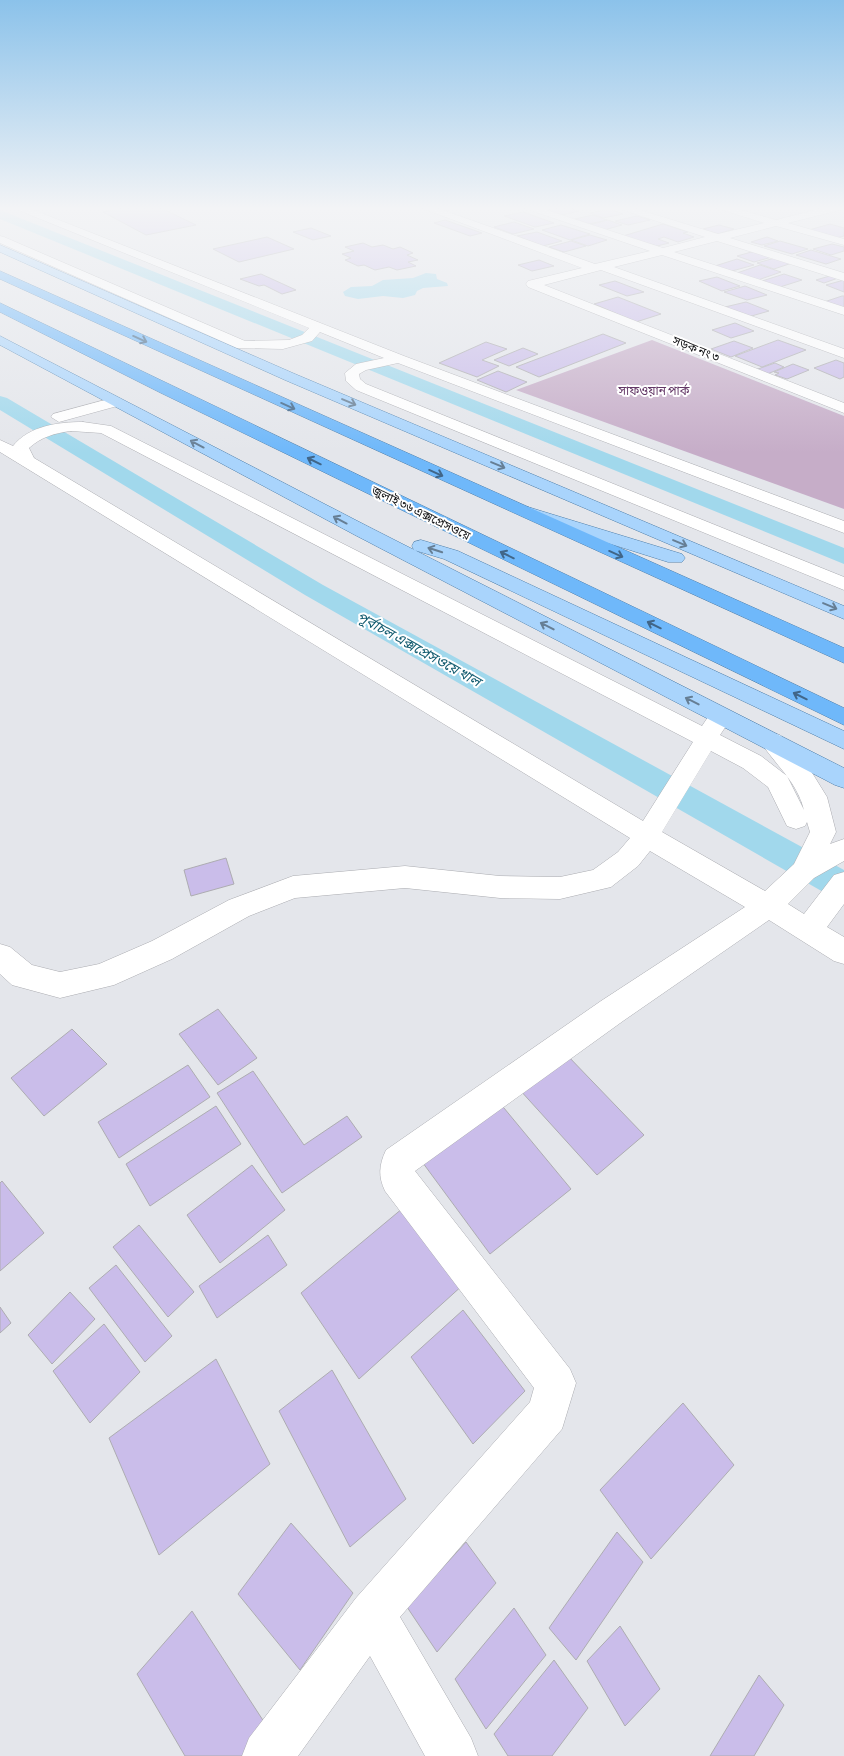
<svg xmlns="http://www.w3.org/2000/svg" width="844" height="1756" viewBox="0 0 844 1756" font-family="'Sofia Sans Condensed','Noto Sans Bengali',sans-serif">
  <style>
    .green { fill: #c6adc8 }
    .water { fill: #a1d8ec }
    .lines { fill: none; stroke-linecap: round; stroke-linejoin: round }
    .canal { fill: #a1d8ec; fill-rule: evenodd }
    .building { fill: #cabdea; stroke: #adacb1 }
    .minor-casing { stroke: #abacb1; stroke-width: 1 }
    .major-casing { stroke: #4f7faa; stroke-width: 1 }
    .highway-casing { stroke: #4f7faa; stroke-width: 1 }
    .minor { fill: #fff; fill-rule: evenodd }
    .major { fill: #a9d4fc; fill-rule: evenodd }
    .highway { fill: #6fb8fa; fill-rule: evenodd }
    .oneway { stroke: #416688 }
    .oneway2 { stroke: #667e94 }
    .labels { text-anchor: middle; stroke-width: 4; stroke-linejoin: round; paint-order: stroke }
    .far-street-label { font-size: 12px; fill: #131416; stroke: #fff }
    .far-park-label { font-size: 12px; fill: #633766; stroke: #fff }
    .far-water-label { font-size: 14px; font-style: italic; fill: #125b6f; stroke: #fff }
  </style>
  <rect width="100%" height="100%" fill="#e4e6eb"/>
  <!-- green -->
  <path class="green" d="M652,340L844,416V509L516,390Z"/>
  <!-- water -->
  <path class="water" d="M426,273L436,274L437,279L447,283L448,286L423,288L417,291L415,295L403,298L383,296L358,299L345,296L343,292L351,287L372,286L383,280L413,278Z"/>
  <g class="lines">
    <!-- canal -->
    <path class="canal" d="M0,210L844,548V564L0,219Z
      M0,396L7,398L323,585L844,870V901L832,897L305,595L0,410Z"/>
  </g>
  <!-- building -->
  <path class="building" d="M129,207H159L196,225L146,235L103,212Z
    M560,207H566L579,211L558,216L543,211Z
    M610,209L623,214L603,218L590,213Z
    M523,212L554,223L535,227L504,216Z
    M593,215L607,220L589,224L575,219Z
    M637,216L650,220L628,225L615,221Z
    M445,220L482,233L470,236L434,223Z
    M608,220L622,225L604,230L589,225Z
    M514,222L534,229L513,234L494,227Z
    M663,224L688,232L683,233L694,237L678,242L664,237L658,239L669,243L657,246L623,236Z
    M830,224L844,228V236L836,238L809,230Z
    M561,225L590,234L570,240L542,230Z
    M719,225L734,229L718,234L703,229Z
    M311,228L331,236L313,240L293,232Z
    M537,232L562,241L543,246L517,236Z
    M590,235L607,240L588,246L571,240Z
    M267,237L294,249L239,262L213,249Z
    M767,237L778,241L762,245L751,242Z
    M571,241L586,246L564,252L549,247Z
    M780,241L808,249L792,254L764,246Z
    M363,243L372,247L383,245L393,249L400,247L413,253L407,255L418,260L408,262L416,266L397,270L389,267L375,270L364,265L358,266L345,260L351,258L342,254L354,251L345,247Z
    M832,244L844,247V251L831,255L813,249Z
    M811,250L841,259L826,264L796,255Z
    M755,251L772,257L754,262L737,256Z
    M775,258L792,263L774,269L757,263Z
    M737,259L754,265L732,271L715,266Z
    M539,260L554,266L532,271L518,265Z
    M760,265L781,272L758,280L737,273Z
    M261,274L296,290L282,294L264,285L259,286L240,279Z
    M784,274L802,280L780,287L762,281Z
    M833,275L841,277L824,283L816,280Z
    M717,277L740,286L722,291L699,281Z
    M844,280V292L826,285Z
    M615,281L644,292L627,296L599,285Z
    M745,286L767,295L747,300L724,292Z
    M842,296H844V308L824,302Z
    M618,297L661,314L636,322L594,304Z
    M746,302L769,311L748,317L725,307Z
    M735,323L754,331L731,338L712,330Z
    M603,334L626,343L539,377L516,367Z
    M778,340L806,350L762,367L735,356Z
    M734,341L753,348L731,357L711,349Z
    M486,342L507,349L482,360L499,366L477,377L439,363Z
    M523,348L538,354L509,366L494,360Z
    M836,360L844,363V377L840,379L814,368Z
    M775,363L784,367L765,375L755,370Z
    M793,364L809,370L787,379L775,375L779,373L774,372Z
    M498,371L527,382L506,392L477,380Z
    M226,858L234,884L191,896L184,870Z
    M218,1009L257,1058L218,1085L179,1034Z
    M72,1029L107,1064L44,1116L11,1078Z
    M566,1054L644,1135L597,1175L519,1089Z
    M188,1065L210,1097L119,1158L98,1122Z
    M253,1071L304,1145L347,1116L362,1137L282,1193L217,1093Z
    M499,1102L571,1189L490,1254L420,1159Z
    M216,1106L241,1144L150,1206L126,1164Z
    M252,1165L285,1210L220,1263L187,1215Z
    M2,1181L44,1233L0,1271V1183Z
    M403,1208L464,1284L359,1379L301,1293Z
    M139,1225L194,1292L168,1317L113,1247Z
    M268,1235L287,1265L217,1318L199,1286Z
    M116,1265L172,1336L145,1362L89,1288Z
    M70,1292L95,1319L52,1364L28,1335Z
    M0,1307L11,1323L0,1333Z
    M463,1310L525,1391L473,1444L411,1357Z
    M104,1324L140,1372L90,1423L53,1371Z
    M216,1359L270,1464L159,1555L109,1438Z
    M332,1370L406,1499L350,1547L279,1411Z
    M683,1403L734,1465L651,1559L600,1490Z
    M291,1523L353,1593L300,1670L238,1594Z
    M617,1532L643,1562L576,1660L549,1628Z
    M466,1542L496,1583L437,1652L407,1607Z
    M514,1608L546,1655L486,1729L455,1679Z
    M192,1611L268,1728L246,1756H185L137,1674Z
    M620,1626L660,1689L625,1726L587,1661Z
    M554,1660L588,1708L552,1756H508L494,1734Z
    M759,1675L784,1705L754,1756H710Z"/>
  <g class="lines">
    <!-- minor casing -->
    <g class="minor-casing">
      <path id="minor" d="M11,207H26L404,356L844,521V533L398,363L366,370L359,374L360,379L366,384L844,577V590L356,390L346,381L345,373L356,364L384,358L320,332L312,341L283,349L237,348L0,243V236L4,237L245,341L289,340L302,335L309,328Z
        M419,207H434L595,264L650,251L521,207H537L663,248L705,237L614,207H630L718,234L764,223L713,207H730L776,220L827,207H844V209L788,223L844,239V245L776,226L730,238L844,273V281L717,241L674,252L844,307V315L662,255L614,267L844,349V358L601,270L544,285L844,403V413L528,287L526,284L528,281L582,268Z
        M116,397L121,399L124,402L121,405L59,422L51,417L53,414Z
        M83,422L111,426L702,726L708,717L716,715L724,717L728,723L720,735L761,756L787,776L804,810C797,781 775,765 760,741L764,735L772,733L780,735L806,763L827,797L836,832L830,844L844,839V861L814,878L788,904L804,914L834,875L844,872V904L827,927L844,937V964L834,961L769,920L623,1021L415,1171L570,1369L576,1383L562,1429L400,1617L471,1738L478,1756H425L370,1656L298,1756H242L249,1738L356,1598L530,1402L534,1388L385,1191C378,1176 379,1165 386,1150L601,1001L745,907L650,851L638,866L611,887L560,899L500,898L405,888L295,898L249,916L172,959L114,985L60,998L12,985L0,974V944L10,947L32,965L60,972L99,964L152,941L229,900L293,876L405,866L500,876L560,877L593,870L618,852L630,838L0,452V440L13,446C29,426 58,422 83,422ZM71,431L101,433L693,742L643,821L34,458L29,448C41,437 55,433 71,431ZM711,751L743,768L768,787L787,826L796,829L805,826L807,822L810,832L794,864L765,891L662,832Z"/>
    </g>
    <!-- major casing -->
    <g class="major-casing">
      <path id="major" d="M0,245L295,374L844,606V619L285,380L0,252Z
        M0,336L369,527L844,768V788L835,785L355,535L0,345Z
        M528,507L682,554L685,558L682,562H668L522,516L519,512L522,508Z
        M421,540L458,551L844,731V749L444,559L414,550L412,546L414,542Z"/>
    </g>
    <!-- highway casing -->
    <g class="highway-casing">
      <path id="highway" d="M0,271L844,648V663L0,279Z
        M0,303L844,708V725L161,393L0,312Z"/>
    </g>
    <!-- minor -->
    <use href="#minor" class="minor"/>
    <!-- major -->
    <use href="#major" class="major"/>
    <!-- highway -->
    <use href="#highway" class="highway"/>
  </g>
  <!-- one-way arrows -->
  <defs><path id="oneway-shaft" d="M-6 0H5M1.5-3L5.5 0L1.5 3" fill="none" stroke-width="1.6" stroke-linecap="round" stroke-linejoin="round" transform="scale(1.25)"/></defs>
  <g class="oneway">
    <use href="#oneway-shaft" transform="translate(140 339) rotate(24)"/>
    <use href="#oneway-shaft" transform="translate(288 406) rotate(24)"/>
    <use href="#oneway-shaft" transform="translate(314 461) rotate(-154)"/>
    <use href="#oneway-shaft" transform="translate(436 473) rotate(24)"/>
    <use href="#oneway-shaft" transform="translate(616 554) rotate(24)"/>
    <use href="#oneway-shaft" transform="translate(507 555) rotate(-154)"/>
    <use href="#oneway-shaft" transform="translate(654 625) rotate(-154)"/>
    <use href="#oneway-shaft" transform="translate(800 696) rotate(-154)"/>
  </g>
  <g class="oneway2">
    <use href="#oneway-shaft" transform="translate(349 402) rotate(23)"/>
    <use href="#oneway-shaft" transform="translate(197 444) rotate(-152)"/>
    <use href="#oneway-shaft" transform="translate(498 465) rotate(23)"/>
    <use href="#oneway-shaft" transform="translate(340 520) rotate(-152)"/>
    <use href="#oneway-shaft" transform="translate(680 543) rotate(23)"/>
    <use href="#oneway-shaft" transform="translate(435 550) rotate(-162)"/>
    <use href="#oneway-shaft" transform="translate(830 606) rotate(23)"/>
    <use href="#oneway-shaft" transform="translate(547 626) rotate(-153)"/>
    <use href="#oneway-shaft" transform="translate(692 701) rotate(-153)"/>
  </g>
  <!-- sky -->
  <linearGradient id="sky" x2="0" y2="1"><stop stop-color="#8bc2ea"/><stop offset="0.46" stop-color="#f3f4f6"/><stop offset="1" stop-color="#f3f4f6" stop-opacity="0"/></linearGradient>
  <rect width="844" height="453" fill="url(#sky)"/>
  <g class="labels">
    <!-- far-street labels -->
    <g class="far-street-label">
      <text transform="translate(696 349) rotate(22)" y="4">সড়ক নং ৩</text>
      <text transform="translate(421 513) rotate(26)" y="4">জুলাই ৩৬ এক্সপ্রেসওয়ে</text>
    </g>
    <!-- far-park labels -->
    <g class="far-park-label">
      <text x="654" y="395">সাফওয়ান পার্ক</text>
    </g>
    <!-- far-water labels -->
    <g class="far-water-label">
      <text transform="translate(419 649) rotate(29)" y="5">পূর্বাচল এক্সপ্রেসওয়ে খাল</text>
    </g>
  </g>
</svg>
